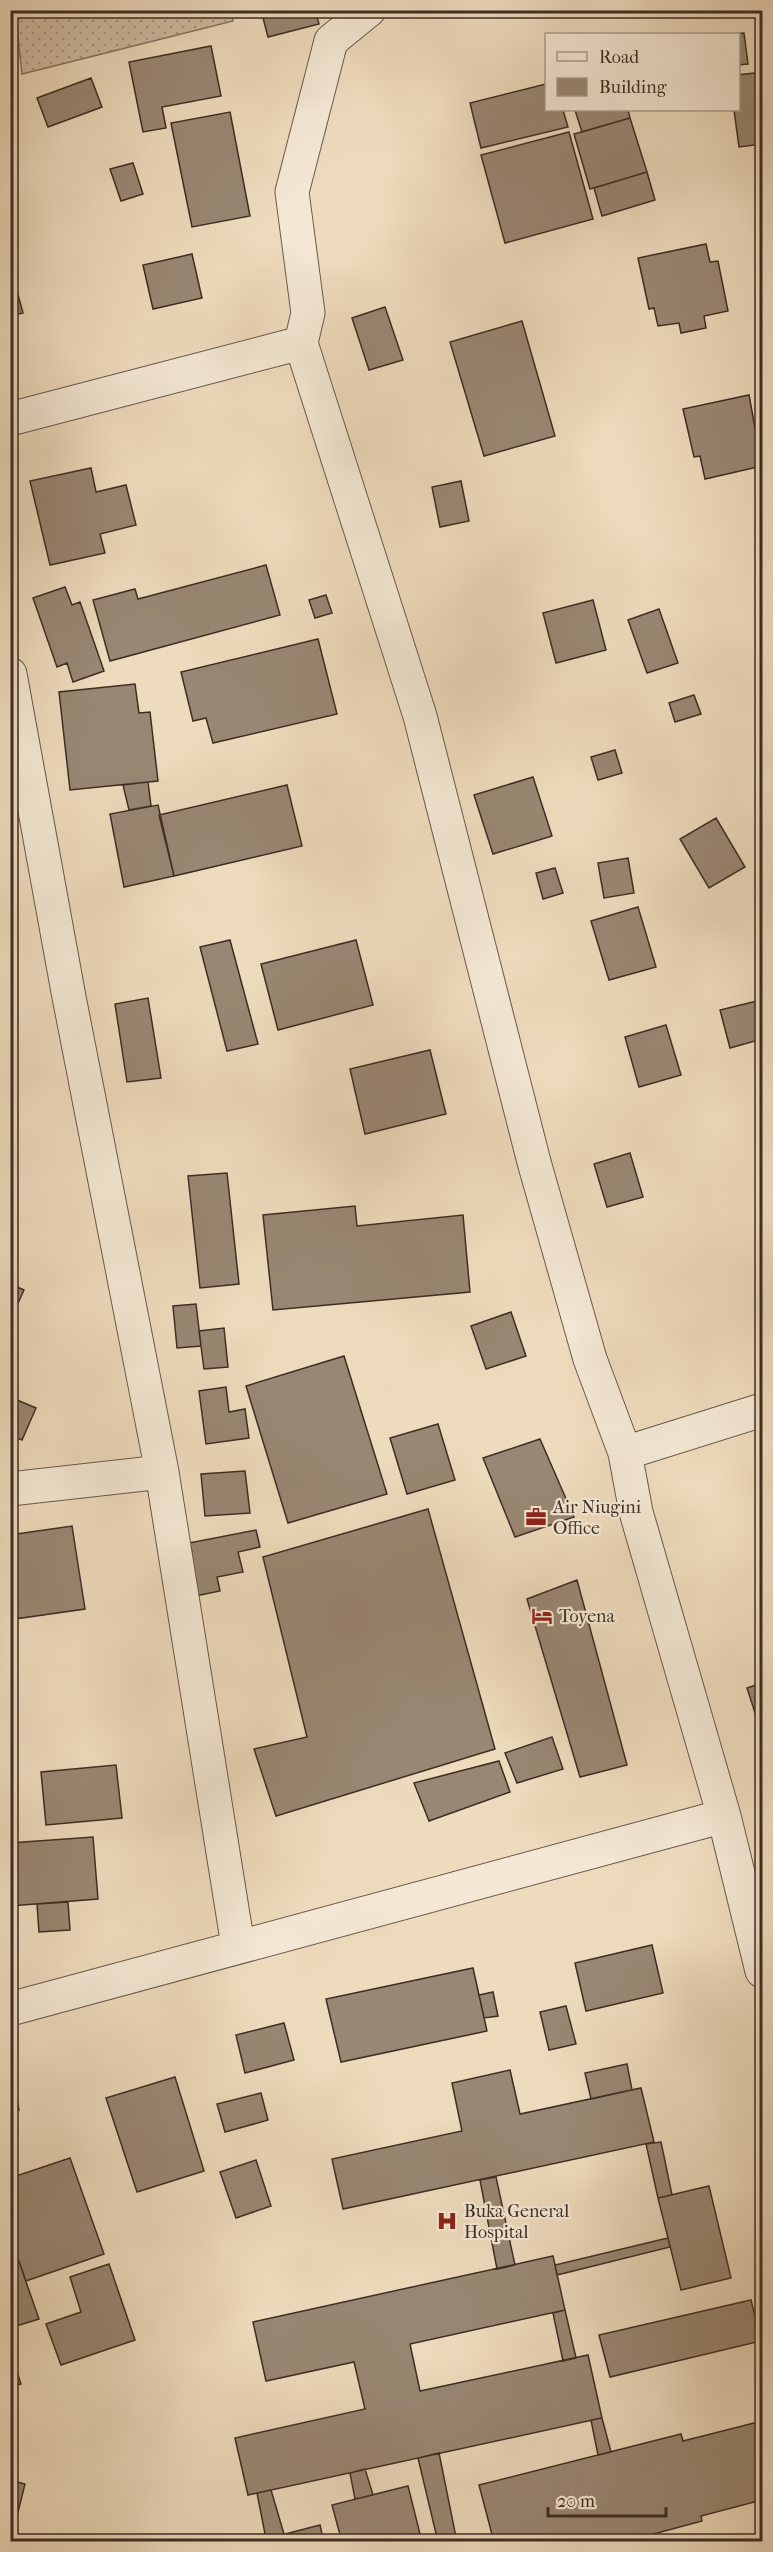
<svg xmlns="http://www.w3.org/2000/svg" width="773" height="2552" viewBox="0 0 773 2552" font-family="'IM FELL French Canon',serif">
  <style>
    .grass { fill: url(#grass-dots); stroke: #867563; stroke-width: 1.5 }
    .building { fill: #998773; stroke: #3d2d23; stroke-width: 1.5 }
    .lines { fill: none; stroke-linecap: round; stroke-linejoin: round }
    .minor-casing { stroke: #69584a; stroke-width: 35 }
    .minor { stroke: #f4e8d4; stroke-width: 33 }
    .labels { text-anchor: middle; stroke-width: 4.5; stroke-linejoin: round; paint-order: stroke }
    .poi-label { font-size: 18px; fill: #3d2d23; stroke: #f4e8d4; text-anchor: start }
  </style>
  <defs>
    <pattern id="grass-dots" width="8" height="8" patternUnits="userSpaceOnUse" patternTransform="scale(1.5)"><rect width="8" height="8" fill="#d0bda3"/><path d="M2 2h.1M6 6h.1" fill="none" stroke="#aa9a84" stroke-width="1.8" stroke-linecap="round"/></pattern>
  </defs>
  <rect width="100%" height="100%" fill="#eedbbd"/>
  <filter id="stains"><feTurbulence type="fractalNoise" baseFrequency=".00333" numOctaves="4"/><feColorMatrix values="0 0 0 0 .2 0 0 0 0 .09 0 0 0 0 .02 0 0 0 .5 -.17"/></filter>
  <radialGradient id="worn" r=".72"><stop offset=".6" stop-color="#630" stop-opacity="0"/><stop offset="1" stop-color="#630" stop-opacity=".3"/></radialGradient>
  <!-- grass -->
  <path class="grass" d="M231,10L233,21L22,74L15,11Z"/>
  <!-- building -->
  <path class="building" d="M261,10H315L319,24L268,37Z
    M744,33L748,64L738,65V34H732Z
    M211,46L221,96L162,107L166,128L143,132L129,62Z
    M762,72V144L739,147L734,110H738V75Z
    M91,78L102,107L48,127L37,98Z
    M546,84V110H563L568,127L481,148L470,103Z
    M575,110H628L630,118L582,132Z
    M230,112L250,216L192,227L171,123Z
    M630,118L647,172L590,189L574,134Z
    M569,132L593,219L505,243L481,155Z
    M133,163L143,194L121,201L110,169Z
    M647,172L655,200L602,216L594,188Z
    M706,244L710,262L718,261L728,311L704,316L706,328L681,333L679,323L658,326L654,308L649,309L638,258Z
    M192,254L202,298L153,309L143,265Z
    M10,266L23,313L10,316Z
    M385,307L403,360L369,370L352,318Z
    M522,321L555,436L484,456L450,342Z
    M749,395L762,466L705,479L700,456L694,457L683,409Z
    M91,468L96,492L126,485L136,525L100,534L105,553L50,565L30,481Z
    M461,481L469,521L440,527L432,487Z
    M266,565L280,615L110,661L93,600L135,589L138,599Z
    M65,587L72,605L80,602L104,671L73,682L67,663L57,667L33,598Z
    M326,595L332,613L315,618L309,600Z
    M593,600L606,650L556,663L543,613Z
    M659,609L678,663L647,673L628,620Z
    M318,639L337,714L213,743L206,718L193,721L181,672Z
    M135,684L139,713L150,712L158,781L70,790L59,692Z
    M694,695L701,714L675,722L669,703Z
    M615,750L622,773L598,780L591,757Z
    M533,777L552,836L493,854L474,795Z
    M148,782L151,806L129,810L123,785Z
    M287,785L302,846L174,876L159,815Z
    M158,805L174,876L124,887L110,814Z
    M716,818L745,867L709,888L680,839Z
    M628,858L634,893L604,898L598,863Z
    M555,868L563,893L543,899L536,873Z
    M638,907L656,967L609,980L591,921Z
    M230,940L258,1044L227,1051L200,947Z
    M356,940L373,1005L278,1030L261,964Z
    M148,998L161,1078L127,1082L115,1004Z
    M761,1000L762,1039L730,1048L720,1010Z
    M666,1025L681,1075L639,1087L625,1037Z
    M430,1050L446,1114L365,1134L350,1069Z
    M630,1153L643,1197L607,1207L594,1164Z
    M227,1173L239,1284L200,1288L188,1176Z
    M355,1206L357,1226L463,1215L470,1292L273,1310L263,1215Z
    M10,1284L24,1290L10,1321Z
    M196,1304L201,1346L177,1348L173,1306Z
    M511,1312L526,1356L486,1369L471,1326Z
    M224,1328L228,1367L204,1369L199,1331Z
    M344,1356L387,1494L288,1523L246,1386Z
    M226,1387L229,1412L245,1409L249,1438L206,1444L199,1391Z
    M10,1397L36,1408L22,1440L10,1435Z
    M438,1424L455,1480L407,1494L390,1438Z
    M540,1439L574,1517L515,1537L483,1458Z
    M245,1471L250,1513L205,1516L201,1474Z
    M428,1509L495,1749L276,1816L254,1749L307,1737L263,1557Z
    M72,1526L85,1609L15,1619L17,1634L10,1635V1535Z
    M256,1530L260,1547L238,1552L243,1572L217,1577L220,1591L195,1596L186,1553L192,1552L189,1543Z
    M577,1580L627,1765L580,1777L527,1599Z
    M762,1683V1717L757,1719L747,1688Z
    M552,1737L563,1769L517,1783L505,1753Z
    M499,1761L510,1792L429,1821L414,1783Z
    M116,1765L122,1818L46,1825L41,1772Z
    M93,1837L98,1899L10,1906V1843Z
    M68,1902L70,1930L39,1932L37,1904Z
    M652,1945L663,1993L586,2011L575,1963Z
    M473,1968L487,2031L341,2062L326,1999Z
    M493,1992L498,2016L484,2018L479,1995Z
    M566,2006L576,2044L549,2050L540,2012Z
    M284,2023L294,2060L245,2073L236,2035Z
    M627,2064L632,2090L591,2099L585,2073Z
    M510,2070L520,2114L641,2088L654,2142L343,2209L332,2159L462,2131L452,2083Z
    M175,2077L204,2171L137,2192L106,2098Z
    M14,2084L19,2110L10,2111V2085Z
    M261,2093L268,2120L225,2132L217,2104Z
    M661,2142L672,2195L658,2198L646,2144Z
    M70,2158L104,2254L26,2281L10,2236V2178Z
    M256,2160L271,2206L236,2218L220,2172Z
    M496,2177L515,2265L497,2269L480,2180Z
    M709,2186L731,2278L681,2290L658,2198Z
    M10,2236L39,2319L10,2328Z
    M668,2238L670,2247L557,2275L555,2265Z
    M553,2256L565,2310L410,2344L420,2391L588,2355L602,2418L248,2495L235,2438L365,2409L354,2362L266,2381L253,2322Z
    M109,2264L135,2340L61,2365L46,2324L81,2312L70,2277Z
    M751,2300L761,2341L610,2377L599,2335Z
    M565,2310L576,2358L563,2361L553,2313Z
    M10,2351L21,2384L10,2387Z
    M602,2418L611,2452L598,2455L591,2420Z
    M762,2421V2500L701,2516L702,2521L624,2542H494L479,2485L681,2434L683,2441Z
    M439,2453L457,2542H438L418,2458Z
    M365,2469L373,2495L355,2499L350,2473Z
    M10,2480L25,2484L14,2528L10,2527Z
    M408,2486L422,2542H342L332,2505Z
    M271,2490L284,2534L266,2539L257,2493Z
    M320,2525L324,2542H267L266,2539Z"/>
  <g class="lines">
    <!-- minor casing -->
    <g class="minor-casing">
      <path id="minor" d="M369,10L331,41L292,192L308,313L301,343L420,716L534,1162L590,1359L625,1453L636,1512L724,1816L762,1971
        M10,419L301,343
        M10,674L69,997L162,1472L238,1946
        M625,1453L762,1410
        M10,1489L162,1472
        M10,2009L724,1816"/>
    </g>
    <!-- minor -->
    <use href="#minor" class="minor"/>
  </g>
  <!-- icons -->
  <defs>
    <g id="office-bare" transform="scale(1.62)"><path d="M-6-3h4V-5.5h4V-3h4V5H-6ZM-1-4.5V-3h2v-1.5ZM-6 0V1H6V0Z" fill="#8f2418" stroke="#f4e8d4" stroke-width="2.5" paint-order="stroke"/></g>
    <g id="hotel-bare" transform="scale(1.62)"><path d="M-6-4.5h1.5V1H6V5H4.5V3h-9V5H-6ZM-4 0a1.8 1.8 0 1 1 3.6 0ZM.5 0V-2.5h3Q6-2.5 6 0Z" fill="#8f2418" stroke="#f4e8d4" stroke-width="2.5" paint-order="stroke"/></g>
    <g id="hospital-bare" transform="scale(1.62)"><path d="M-5-5h3v3.5h4V-5h3V5h-3V1.5h-4V5h-3Z" fill="#8f2418" stroke="#f4e8d4" stroke-width="2.5" paint-order="stroke"/></g>
  </defs>
  <g fill-rule="evenodd">
    <use href="#office-bare" x="536" y="1517"/>
    <use href="#hotel-bare" x="542" y="1616"/>
    <use href="#hospital-bare" x="447" y="2221"/>
  </g>
  <g class="labels">
    <!-- poi labels -->
    <g class="poi-label">
      <text x="553" y="1513">Air Niugini<tspan x="553" dy="21">Office</tspan></text>
      <text x="559" y="1622">Toyena</text>
      <text x="464" y="2217">Buka General<tspan x="464" dy="21">Hospital</tspan></text>
    </g>
  </g>
  <!-- margin -->
  <rect width="773" height="2552" fill="none" stroke="#eedbbd" stroke-width="36"/>
  <rect x="12" y="12" width="749" height="2528" fill="none" stroke="#3d2d23" stroke-width="3"/>
  <rect x="18" y="18" width="737" height="2516" fill="none" stroke="#3d2d23" stroke-width="1.5"/>
  <!-- legend -->
  <rect x="545" y="33" width="195" height="78" fill="#f4e8d4" stroke="#ab9d8d" stroke-width="1.5"/>
  <rect x="557" y="52" width="30" height="9" fill="#f4e8d4" stroke="#ab9d8d" stroke-width="1.5"/>
  <text x="599" y="63" font-size="18" fill="#3d2d23">Road</text>
  <rect x="557" y="78" width="30" height="18" fill="#998773" stroke="#ab9d8d" stroke-width="1.5"/>
  <text x="599" y="93" font-size="18" fill="#3d2d23">Building</text>
  <!-- scale -->
  <path d="M548 2507v9h118v-9" fill="none" stroke="#3d2d23" stroke-width="3"/>
  <text x="557" y="2507" font-size="18" fill="#3d2d23" stroke="#f4e8d4" stroke-width="4.5" paint-order="stroke">20 m</text>
  <rect width="100%" height="100%" filter="url(#stains)"/>
  <rect width="100%" height="100%" fill="url(#worn)"/>
</svg>
